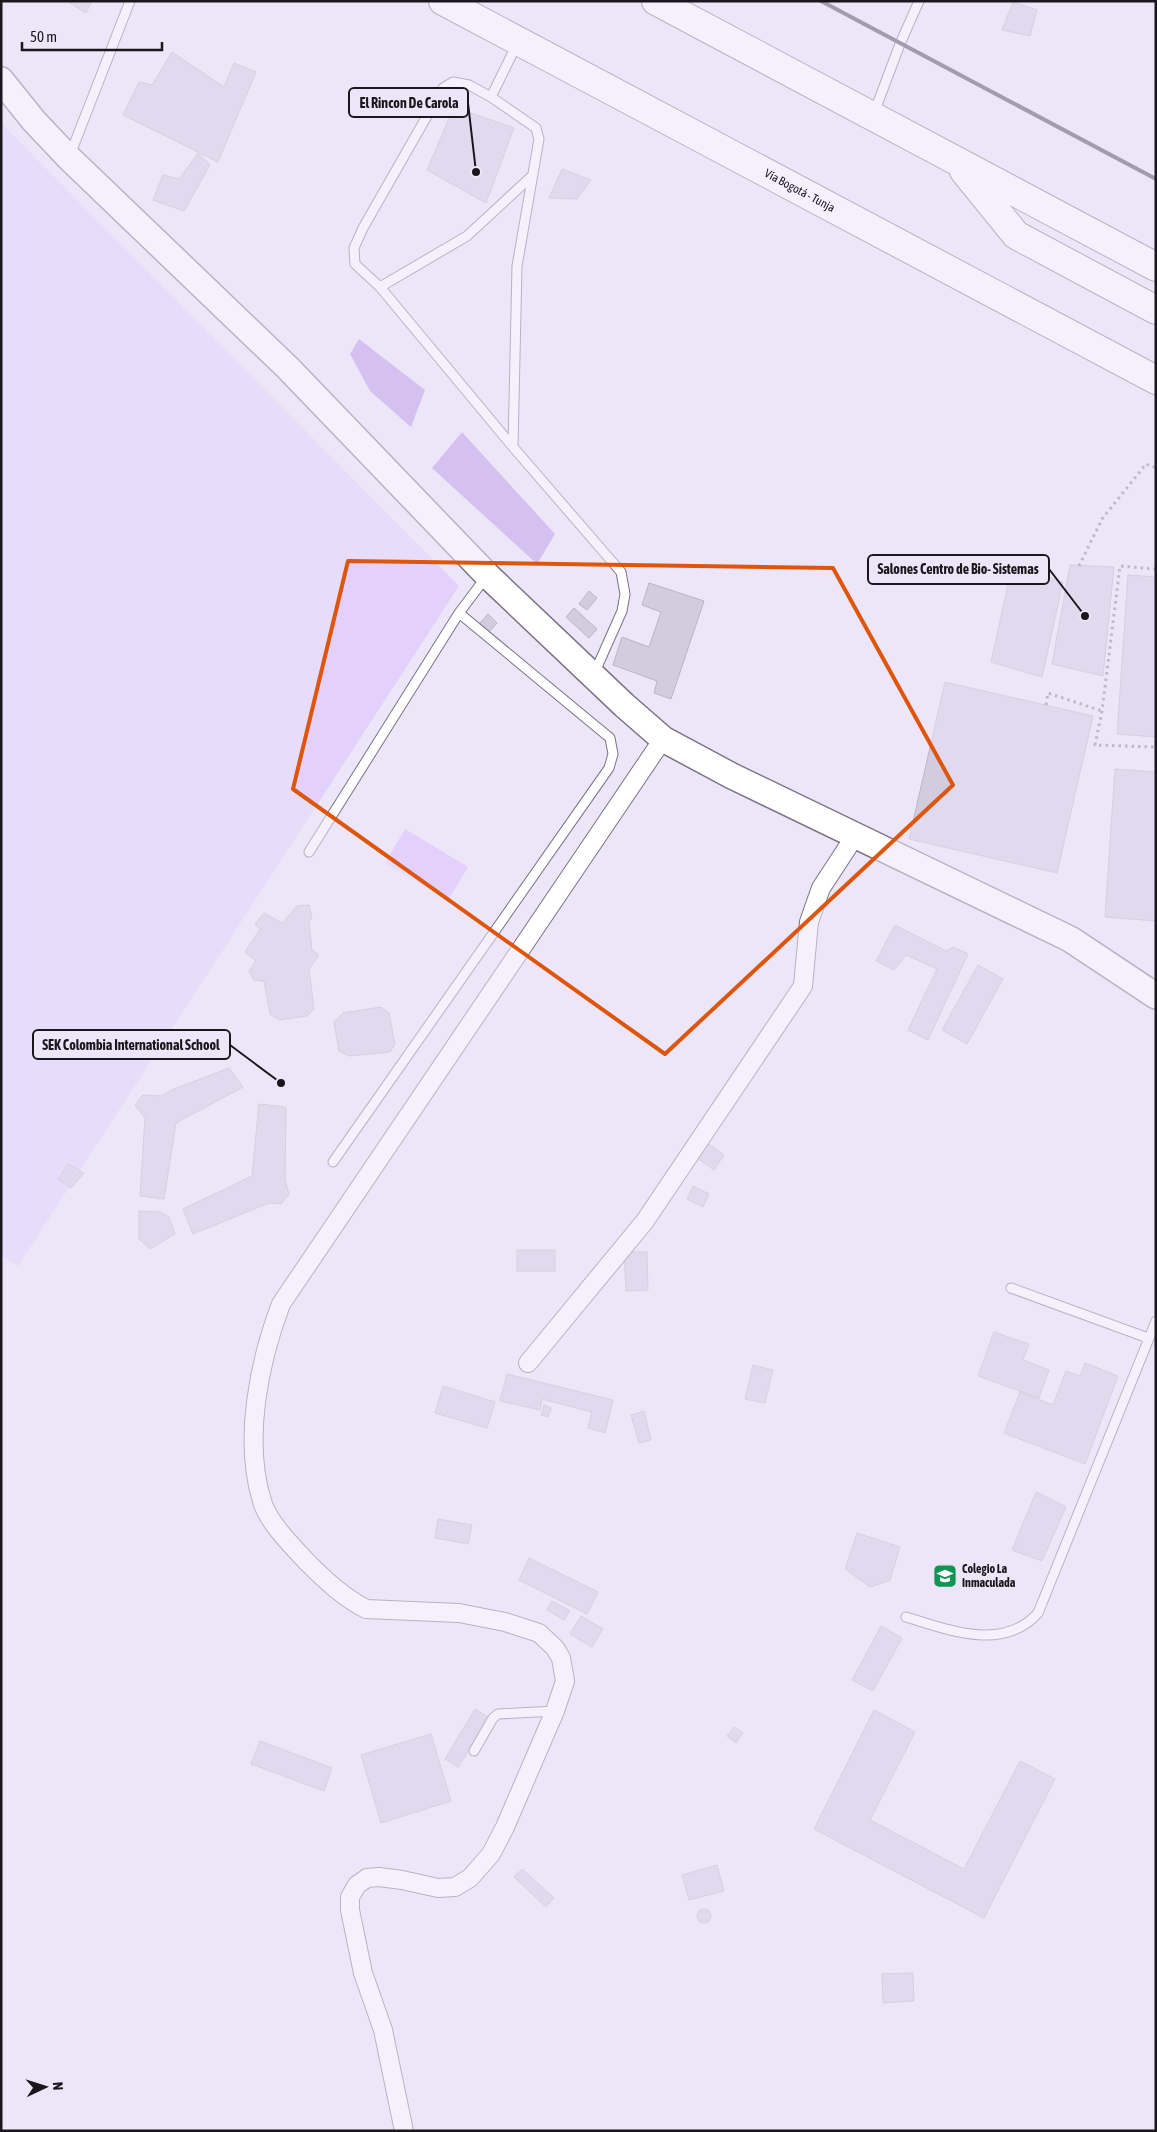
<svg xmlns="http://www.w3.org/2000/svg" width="1157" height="2132" viewBox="0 0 1157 2132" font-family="'Asap Condensed',sans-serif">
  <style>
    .green { fill: #e3d1fc }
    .water { fill: #b694e2 }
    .building { fill: #d3ccdf; stroke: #bbb4c7 }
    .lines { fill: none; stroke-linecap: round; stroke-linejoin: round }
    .lane-casing { stroke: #7a7384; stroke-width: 11 }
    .street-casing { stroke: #7a7384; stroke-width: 20 }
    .secondary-casing { stroke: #7a7384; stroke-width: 28 }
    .highway-casing { stroke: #7a7384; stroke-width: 30 }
    .path { stroke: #86818e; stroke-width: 3; stroke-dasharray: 2.5 4; stroke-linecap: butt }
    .lane { stroke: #fff; stroke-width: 9 }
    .street { stroke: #fff; stroke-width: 18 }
    .secondary { stroke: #fff; stroke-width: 25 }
    .highway { stroke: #fff; stroke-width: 28 }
    .rail { stroke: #48444e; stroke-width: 4 }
    .marked { fill: none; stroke: #de560d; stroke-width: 4; stroke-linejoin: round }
    .labels { text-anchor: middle; stroke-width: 4; stroke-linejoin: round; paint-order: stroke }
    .street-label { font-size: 12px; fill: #19161d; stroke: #ede6f9 }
    .poi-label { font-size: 12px; font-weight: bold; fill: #19161d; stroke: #ede6f9; text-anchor: start }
    .leader { fill: none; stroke: #19161d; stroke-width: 2 }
    .callout-dot { fill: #19161d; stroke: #ede6f9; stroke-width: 2 }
    .callout { fill: #ede6f9; stroke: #19161d; stroke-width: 2 }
    .callout-label { font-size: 14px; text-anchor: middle; font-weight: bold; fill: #19161d }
  </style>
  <rect width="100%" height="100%" fill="#ede6f9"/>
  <!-- green -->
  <path class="green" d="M1,123L459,586L18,1266L1,1256Z
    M405,829L468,867L448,900L385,863Z"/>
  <!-- water -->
  <path class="water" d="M359,339L425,390L411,427L370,391L350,354Z
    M462,432L555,534L537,564L432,468Z"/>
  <!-- building -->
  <path class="building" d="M67,1H92L86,13Z
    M1013,2L1037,10L1030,36L1002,30Z
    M172,52L224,87L234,63L256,72L218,162L123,115L139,82L152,85Z
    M454,107L514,128L486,203L427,170Z
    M198,153L210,165L184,211L153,200L163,175L179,179Z
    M562,169L591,180L577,199L549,198Z
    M1070,565L1114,567L1103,676L1052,664Z
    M1012,566L1063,582L1042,677L991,662Z
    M1128,575L1156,577V737L1117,734Z
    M649,583L704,601L671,699L654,693L657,681L613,665L622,637L649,647L661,612L642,605Z
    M589,591L597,598L587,610L579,604Z
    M574,608L597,629L589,638L566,617Z
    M488,614L497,623L489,632L480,623Z
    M945,682L1093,716L1057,873L909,839Z
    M1115,769L1156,772V921L1105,917Z
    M309,905L312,917L309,923L312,950L319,955L309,969L314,1009L307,1016L279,1020L270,1014L264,981L254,980L249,971L256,961L245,952L260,929L255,924L264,913L282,923L297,906Z
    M895,925L946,951L953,947L968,954L928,1040L908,1030L937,969L906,955L894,970L876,961Z
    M978,965L1003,979L967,1044L942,1030Z
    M381,1007L389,1013L395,1044L390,1052L349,1056L339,1051L334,1022L343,1013Z
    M229,1068L243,1087L176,1123L164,1199L140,1196L145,1118L135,1105L143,1095L161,1096L174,1089Z
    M259,1104L286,1107L285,1180L289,1194L281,1204L269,1203L193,1234L183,1209L252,1176Z
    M705,1141L724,1155L714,1170L694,1156Z
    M68,1164L84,1173L71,1188L58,1179Z
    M693,1186L709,1194L703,1207L687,1199Z
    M139,1211L160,1212L169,1217L175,1234L150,1249L139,1239Z
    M517,1250H555V1271H517Z
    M624,1252H647L648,1290L626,1291Z
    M994,1332L1029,1344L1023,1360L1049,1370L1039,1398L978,1376Z
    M1085,1363L1118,1376L1085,1464L1004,1433L1020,1392L1053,1405L1066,1371L1080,1376Z
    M753,1365L773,1370L765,1403L745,1399Z
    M507,1374L613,1400L605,1433L588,1428L592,1412L542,1399L540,1410L500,1401Z
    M443,1386L495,1402L487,1428L435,1413Z
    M544,1405L551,1408L548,1417L541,1415Z
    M644,1411L651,1440L639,1443L631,1415Z
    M1036,1492L1066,1507L1042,1561L1012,1550Z
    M438,1519L472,1525L468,1544L435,1538Z
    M857,1533L900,1547L890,1580L870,1587L845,1569Z
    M529,1558L598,1592L587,1614L519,1580Z
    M552,1601L570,1611L564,1620L547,1610Z
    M581,1616L603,1629L592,1647L570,1634Z
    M881,1626L902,1638L873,1691L852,1680Z
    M475,1709L489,1718L458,1767L445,1759Z
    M874,1710L915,1732L870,1820L964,1869L1020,1761L1055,1779L984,1918L814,1829Z
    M734,1727L743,1733L736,1743L727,1736Z
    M431,1734L451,1801L381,1823L361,1755Z
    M260,1741L332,1768L324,1791L251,1764Z
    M717,1865L724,1891L689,1900L682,1875Z
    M522,1869L554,1898L546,1907L514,1877Z
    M697 1916a7 7 0 1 1 14 0a7 7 0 1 1-14 0Z
    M913,1973L914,2001L883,2003L882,1974Z"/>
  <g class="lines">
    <!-- lane casing -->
    <g class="lane-casing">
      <path id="lane" d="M491,97L517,44
        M874,113L900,44L919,1
        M70,155L130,1
        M380,287L467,236L533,175
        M513,447L517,266L539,139L536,128L491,97L469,85L453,82L443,88L363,228L354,248L355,264L380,287L513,447L621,572L625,594L622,611L594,674
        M309,852L459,613L486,577
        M333,1162L609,768L613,754L610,738L459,613
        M1011,1288L1148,1338
        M906,1617C949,1630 1003,1652 1038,1613L1156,1321
        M474,1751L493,1718L498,1714L555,1711"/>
    </g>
    <!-- street casing -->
    <g class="street-casing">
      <path id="street" d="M528,1363L645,1221L803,986L809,922L816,902L821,888L855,836
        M404,2131L383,2030L363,1973L350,1910V1897L357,1885L367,1878L379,1877L402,1880L438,1888L455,1887L470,1878L491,1854L505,1827L555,1711L565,1681L561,1658L555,1648L539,1633L505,1622L459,1613L366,1609C343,1597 325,1580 307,1562C293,1547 267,1521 262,1501C243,1440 259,1362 281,1304L663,739"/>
    </g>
    <!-- secondary casing -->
    <g class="secondary-casing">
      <path id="secondary" d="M1,80L34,121L69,158L288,368L487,575L624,705L663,739L732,776L1070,939L1156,996"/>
    </g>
    <!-- highway casing -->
    <g class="highway-casing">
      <g id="highway">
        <path id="s1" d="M443,1L1156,380"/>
        <path d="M656,1L1156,267"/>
        <path d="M964,171L1016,235L1156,310"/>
      </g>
    </g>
    <!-- path -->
    <path class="path" d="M1079,566L1102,519L1146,464L1156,468
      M1156,569L1120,566L1102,711L1095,745L1156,747
      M1046,705L1048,693L1102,711"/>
    <!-- lane -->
    <use href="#lane" class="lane"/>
    <!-- street -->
    <use href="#street" class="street"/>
    <!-- secondary -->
    <use href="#secondary" class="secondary"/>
    <!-- highway -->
    <use href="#highway" class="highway"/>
    <!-- rail -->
    <path class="rail" d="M821,1L1156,179"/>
  </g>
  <!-- marked area -->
  <path d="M0 0H1157V2132H0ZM348,561L833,568L953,785L665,1054L293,789Z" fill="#ede6f9" fill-opacity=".55" fill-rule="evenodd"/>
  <path class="marked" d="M348,561L833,568L953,785L665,1054L293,789Z"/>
  <!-- icons -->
  <defs>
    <g id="school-square" transform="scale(1.25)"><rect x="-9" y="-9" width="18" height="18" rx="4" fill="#129553" stroke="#ede6f9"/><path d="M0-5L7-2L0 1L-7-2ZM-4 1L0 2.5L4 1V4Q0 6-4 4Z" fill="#fff"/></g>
  </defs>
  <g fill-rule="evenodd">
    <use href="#school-square" x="945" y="1576"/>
  </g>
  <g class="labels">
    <!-- street labels -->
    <g class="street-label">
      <text dy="4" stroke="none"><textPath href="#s1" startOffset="404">Vía Bogotá - Tunja</textPath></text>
    </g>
    <!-- poi labels -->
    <g class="poi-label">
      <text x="962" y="1573">Colegio La<tspan x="962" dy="14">Inmaculada</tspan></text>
    </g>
  </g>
  <!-- callouts -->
  <path class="leader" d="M476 172L468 103M1085 616L1049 569M281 1083L230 1045"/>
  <g class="callout-dot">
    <circle cx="476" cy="172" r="5"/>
    <circle cx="1085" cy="616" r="5"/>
    <circle cx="281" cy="1083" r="5"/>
  </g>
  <g class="callout">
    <rect x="349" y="88" width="119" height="29" rx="5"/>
    <rect x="868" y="555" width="181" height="29" rx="5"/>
    <rect x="33" y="1030" width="197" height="29" rx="5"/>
  </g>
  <g class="callout-label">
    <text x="409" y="108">El Rincon De Carola</text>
    <text x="958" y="574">Salones Centro de Bio- Sistemas</text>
    <text x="131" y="1050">SEK Colombia International School</text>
  </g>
  <!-- border -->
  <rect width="1157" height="2132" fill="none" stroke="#19161d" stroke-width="5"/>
  <!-- north arrow -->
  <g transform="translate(45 2087) rotate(86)" stroke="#ede6f9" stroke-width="4" paint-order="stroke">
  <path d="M0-4L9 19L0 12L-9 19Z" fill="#19161d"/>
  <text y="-8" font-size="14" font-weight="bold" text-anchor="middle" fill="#19161d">N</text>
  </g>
  <!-- scale -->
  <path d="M22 42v8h140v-8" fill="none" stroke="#19161d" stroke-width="2.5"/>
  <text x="30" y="42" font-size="15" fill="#19161d" stroke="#ede6f9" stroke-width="4" paint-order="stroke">50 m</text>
</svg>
